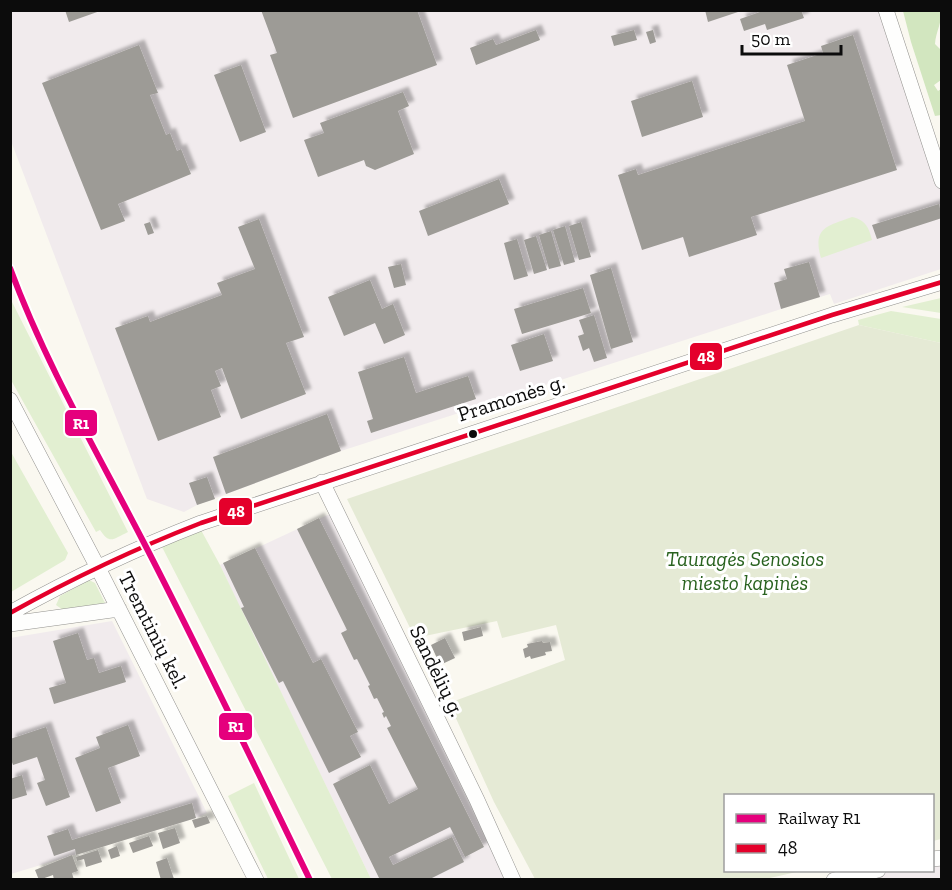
<svg xmlns="http://www.w3.org/2000/svg" width="952" height="890" viewBox="0 0 952 890" font-family="'Zilla Slab',serif">
  <style>
    .industrial { fill: #f1ebed }
    .green { fill: #e2efd1 }
    .forest { fill: #d2e6bf }
    .cemetery { fill: #e5ead5 }
    .building { fill: #9d9b96; filter: url(#shadow) }
    .lines { fill: none; stroke-linecap: round; stroke-linejoin: round }
    .minor-casing { stroke: #93928f; stroke-width: 16 }
    .minor { stroke: #fefefd; stroke-width: 15 }
    .bus-1-casing { stroke: #fff; stroke-width: 9 }
    .bus-1 { stroke: #e4002b; stroke-width: 4.5 }
    .rail-1-casing { stroke: #fff; stroke-width: 10 }
    .rail-1 { stroke: #e5007d; stroke-width: 6 }
    .bus-dot { fill: #0c0c0c; stroke: #fff; stroke-width: 2 }
    .labels { text-anchor: middle; stroke-width: 6; stroke-linejoin: round; paint-order: stroke }
    .street-label { font-size: 21px; fill: #0c0c0c; stroke: #fff }
    .park-label { font-size: 21px; font-style: italic; fill: #29621f; stroke: #fff }
    .line-badge { stroke: #fff; stroke-width: 2 }
    .badge-label { font-size: 16px; text-anchor: middle; font-weight: bold; fill: #fff }
  </style>
  <defs>
    <filter id="shadow"><feDropShadow dx="5.5" dy="-5.5" stdDeviation="1.5" flood-color="#0004"/></filter>
  </defs>
  <rect width="100%" height="100%" fill="#faf8f0"/>
  <!-- industrial -->
  <path class="industrial" d="M11,11H892L941,163V269L834,304L830,294L781,309L341,451L197,505L184,512L147,499L11,141Z
    M336,511L513,879H371L240,608L220,565Z
    M112,621L207,813L196,818L11,874L10,638Z
    M941,858V879L834,880L878,871L932,870L933,859Z"/>
  <!-- green -->
  <path class="green" d="M852,217C866,220 869,228 872,240L821,258C812,227 828,226 852,217Z
    M10,298L128,532C113,539 110,545 100,530L96,532L11,380Z
    M941,298V313L902,307Z
    M891,311L941,319V343L859,325L858,320Z
    M11,452L68,553L65,560L11,592Z
    M201,530L220,565L371,879H332L162,547Z
    M89,580L95,583L105,603L63,610L56,605L60,596Z
    M254,783L299,879H268L228,796Z"/>
  <!-- forest -->
  <path class="forest" d="M903,11H941C942,23 936,31 935,44L941,50V80L934,85L938,91L941,89V115L935,116L911,42Z"/>
  <!-- cemetery -->
  <path class="cemetery" d="M859,325L941,343V839L933,841L932,796H726V870L801,871L761,880L535,879L494,802L449,703L565,660L556,625L502,638L497,621L415,638L347,499Z"/>
  <!-- building -->
  <path class="building" d="M65,10H100V11L69,22Z
    M261,10H417L437,65L293,118L270,55L277,53Z
    M705,10H741V11L708,22Z
    M766,10H801L804,18L767,30L765,24L744,31L740,19Z
    M536,30L540,40L476,65L470,48L493,39L496,45Z
    M634,30L637,40L614,46L611,36Z
    M653,30L656,42L650,44L646,32Z
    M853,35L897,170L751,217L757,235L689,257L683,237L642,250L618,175L636,169L638,175L805,121L787,65L823,53L821,46Z
    M139,45L158,93L150,95L166,135L170,133L177,151L181,149L191,174L118,204L125,221L101,230L42,83Z
    M241,65L266,132L240,142L214,75Z
    M692,81L703,117L642,137L631,101Z
    M403,92L409,106L398,111L414,154L375,170L366,166L364,160L318,177L304,140L324,133L320,123Z
    M499,179L509,204L428,236L419,211Z
    M939,204L942,218L877,239L872,225Z
    M259,219L304,337L286,343L306,394L241,419L222,368L215,371L221,386L211,390L221,417L158,441L115,328L148,316L150,322L222,295L217,283L255,269L238,227Z
    M150,222L154,233L148,235L144,224Z
    M581,222L591,257L579,260L569,226Z
    M565,226L575,262L564,265L553,230Z
    M551,231L561,266L549,269L539,235Z
    M536,236L547,270L534,274L524,240Z
    M517,239L528,276L514,280L504,243Z
    M809,262L820,297L781,309L774,283L787,279L784,269Z
    M401,264L406,285L394,288L388,267Z
    M611,268L633,342L611,349L590,275Z
    M370,280L382,309L393,304L405,335L384,344L375,323L344,336L328,297Z
    M583,288L591,313L522,334L514,309Z
    M594,315L607,358L594,362L589,348L583,351L578,336L584,334L579,320Z
    M544,334L553,361L520,371L511,345Z
    M404,357L416,393L468,376L476,399L371,433L367,421L373,419L358,372Z
    M327,414L341,451L226,494L213,457Z
    M207,477L215,499L197,505L189,483Z
    M319,518L484,847L465,857L450,827L389,857L393,865L452,837L464,862L428,880H380L333,784L370,765L389,804L418,789L387,728L391,726L386,716L384,718L382,713L384,712L377,698L374,699L368,686L370,685L357,659L354,660L341,633L347,630L297,529Z
    M255,548L313,663L321,659L358,732L350,736L361,757L329,773L283,681L279,683L241,608L244,607L223,563Z
    M481,627L483,636L464,641L462,632Z
    M78,633L87,660L94,658L99,673L121,666L126,682L54,704L49,688L66,683L53,641Z
    M445,638L455,658L440,665L431,645Z
    M542,641L543,643L550,642L552,651L545,652L546,655L531,659L530,656L525,658L523,649L528,647L527,644Z
    M128,725L140,756L108,768L121,803L96,812L75,758L100,748L96,737Z
    M46,727L70,797L46,806L37,783L45,780L37,757L13,765L10,757V739Z
    M22,775L27,795L10,800V779Z
    M192,803L196,818L76,855L75,849L54,856L47,836L68,829L72,840Z
    M207,816L210,823L195,828L192,820Z
    M175,828L180,843L163,849L158,833Z
    M149,836L153,846L133,853L129,843Z
    M117,846L120,856L111,859L108,850Z
    M98,850L102,862L86,867L84,859L77,861L76,857Z
    M72,855L78,871L72,873L74,880H54L53,875L39,880L35,870Z
    M167,858L174,879L161,880L156,862Z"/>
  <g class="lines">
    <!-- minor casing -->
    <g class="minor-casing">
      <path id="minor" d="M886,10L942,181
        M10,400L97,566L256,880
        M322,482L477,800L513,880
        M10,613C73,578 134,549 201,523L832,315L942,282
        M10,624L119,609
        M932,859L942,858
        M834,880L878,870"/>
    </g>
    <!-- minor -->
    <use href="#minor" class="minor"/>
    <!-- bus-1 casing -->
    <g class="bus-1-casing">
      <path id="bus-1" d="M10,613C73,578 134,549 201,523L832,315L942,282"/>
    </g>
    <!-- bus-1 -->
    <use href="#bus-1" class="bus-1"/>
    <!-- rail-1 casing -->
    <g class="rail-1-casing">
      <path id="rail-1" d="M10,268C45,363 97,452 143,541C201,653 255,767 310,880"/>
    </g>
    <!-- rail-1 -->
    <use href="#rail-1" class="rail-1"/>
  </g>
  <!-- markers -->
  <circle class="bus-dot" cx="473" cy="434" r="5"/>
  <g class="labels">
    <!-- street labels -->
    <g class="street-label">
      <text transform="translate(511 398) rotate(-18)" y="7">Pramonės g.</text>
      <text transform="translate(153 630) rotate(63)" y="7">Tremtinių kel.</text>
      <text transform="translate(437 671) rotate(64)" y="7">Sandėlių g.</text>
    </g>
    <!-- park labels -->
    <g class="park-label">
      <text x="745" y="566">Tauragės Senosios<tspan x="745" dy="24">miesto kapinės</tspan></text>
    </g>
  </g>
  <g class="line-badge">
    <rect x="689" y="342" width="34" height="29" rx="6" fill="#e4002b"/>
    <rect x="64" y="409" width="34" height="28" rx="6" fill="#e5007d"/>
    <rect x="218" y="497" width="35" height="29" rx="6" fill="#e4002b"/>
    <rect x="218" y="712" width="35" height="29" rx="6" fill="#e5007d"/>
  </g>
  <g class="badge-label">
    <text x="706" y="362">48</text>
    <text x="81" y="429">R1</text>
    <text x="236" y="517">48</text>
    <text x="236" y="732">R1</text>
  </g>
  <!-- border -->
  <rect width="952" height="890" fill="none" stroke="#0c0c0c" stroke-width="24"/>
  <!-- legend -->
  <rect x="724" y="794" width="210" height="78" fill="#ffffff" stroke="#9e9e9e" stroke-width="1.5"/>
  <rect x="736" y="814" width="30" height="9" fill="#e5007d" stroke="#9e9e9e" stroke-width="1.5"/>
  <text x="778" y="824" font-size="18" fill="#0c0c0c">Railway R1</text>
  <rect x="736" y="844" width="30" height="9" fill="#e4002b" stroke="#9e9e9e" stroke-width="1.5"/>
  <text x="778" y="854" font-size="18" fill="#0c0c0c">48</text>
  <!-- scale -->
  <path d="M742 45v9h99v-9" fill="none" stroke="#0c0c0c" stroke-width="3"/>
  <text x="751" y="45" font-size="18" fill="#0c0c0c" stroke="#ffffff" stroke-width="4.5" paint-order="stroke">50 m</text>
</svg>
